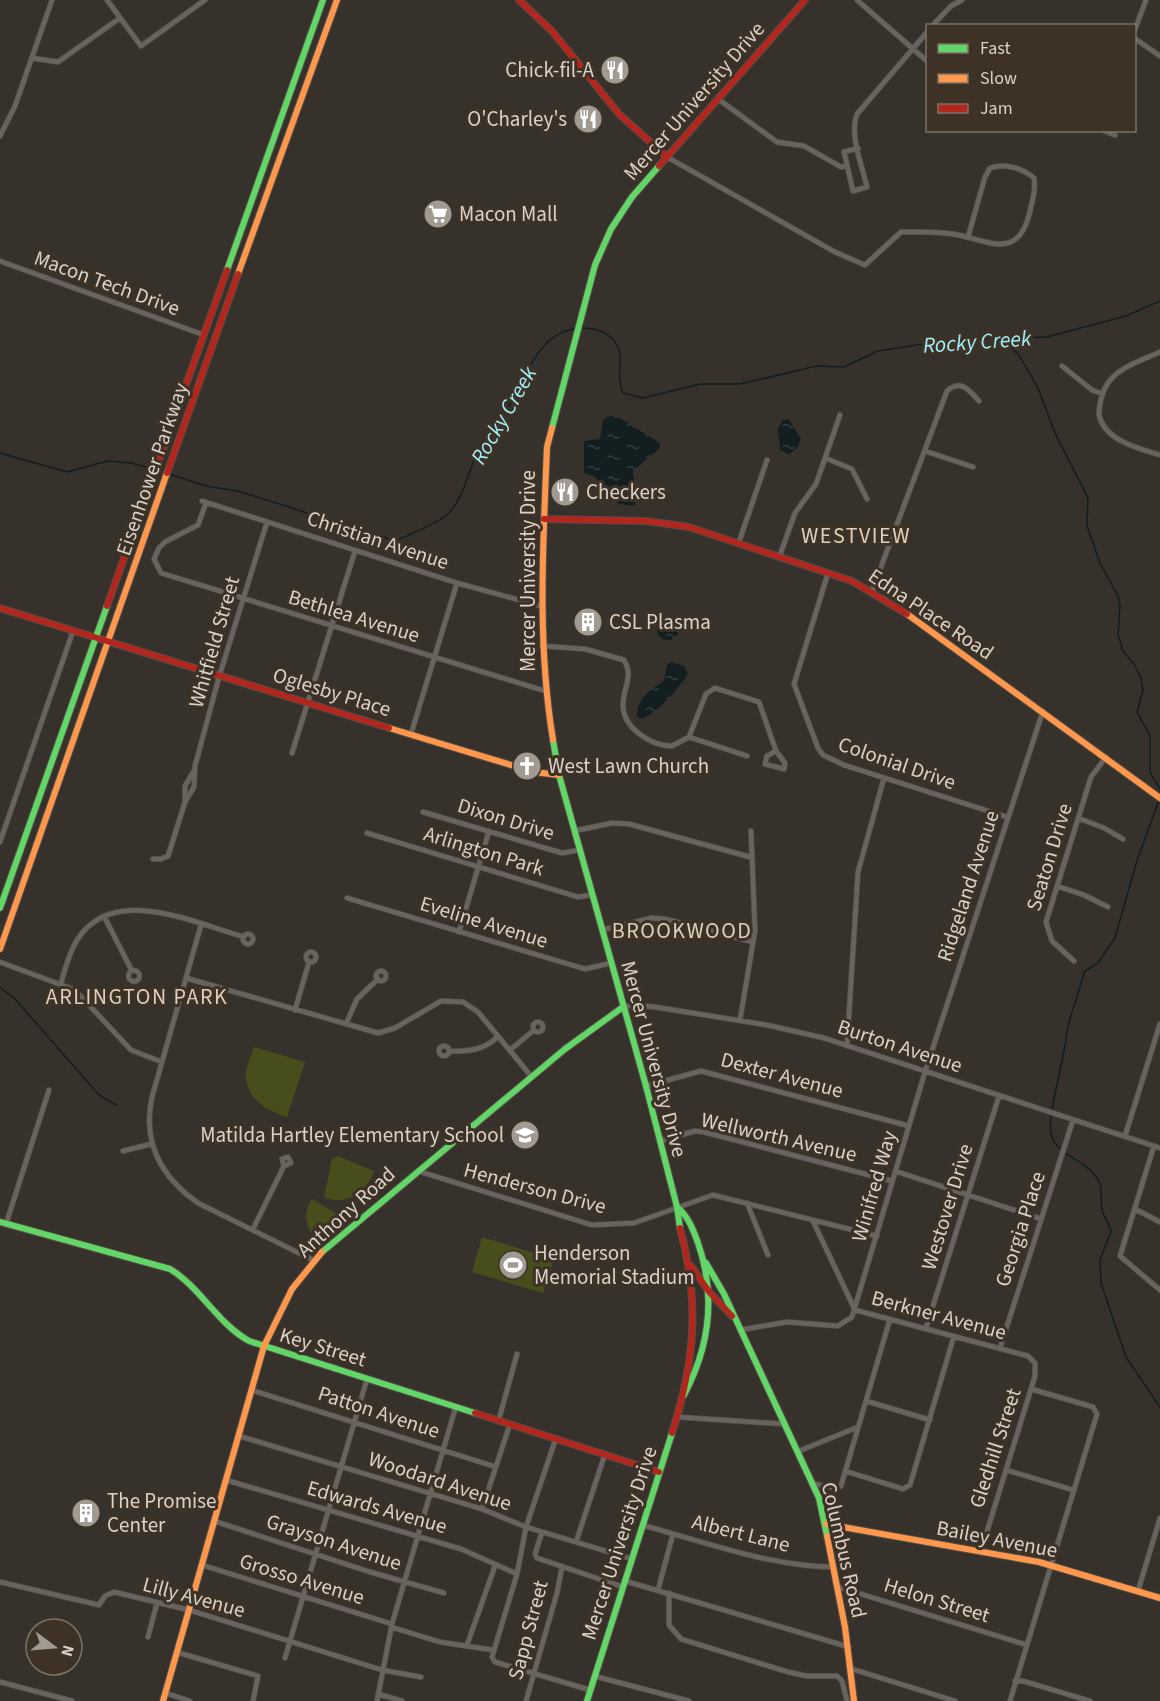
<svg xmlns="http://www.w3.org/2000/svg" width="1160" height="1701" viewBox="0 0 1160 1701" font-family="'Source Sans 3',sans-serif">
  <style>
    .pitch { fill: #474e1c }
    .water { fill: url(#water-ripples) }
    .lines { fill: none; stroke-linecap: round; stroke-linejoin: round }
    .stream { stroke: #121e20; stroke-width: 1.5 }
    .street-casing { stroke: #534e47; stroke-width: 6 }
    .fast-casing { stroke: #534e47; stroke-width: 8 }
    .slow-casing { stroke: #534e47; stroke-width: 8 }
    .jam-casing { stroke: #534e47; stroke-width: 8 }
    .street { stroke: #68635e; stroke-width: 4.5 }
    .fast { stroke: #63d668; stroke-width: 6 }
    .slow { stroke: #ff974d; stroke-width: 6 }
    .jam { stroke: #b3261e; stroke-width: 6 }
    .labels { text-anchor: middle; stroke-width: 6; stroke-linejoin: round; paint-order: stroke }
    .poi-label { font-size: 21px; fill: #d9d2ca; stroke: #3d3225; text-anchor: start }
    .street-label { font-size: 21px; fill: #d9d2ca; stroke: #3d3225 }
    .water-label { font-size: 22px; font-style: italic; fill: #9feffb; stroke: #3d3225 }
    .neighbourhood-label { font-size: 22px; letter-spacing: 1.5px; fill: #ddcfbe; stroke: #3d3225 }
  </style>
  <defs>
    <pattern id="water-ripples" width="26" height="14" patternUnits="userSpaceOnUse" patternTransform="scale(1.5)"><rect width="26" height="14" fill="#121e20"/><path d="M2 4q2-2 4 0t4 0M15 11q2-2 4 0t4 0" fill="none" stroke="#343e3f"/></pattern>
  </defs>
  <rect width="100%" height="100%" fill="#37312b"/>
  <!-- pitch -->
  <path class="pitch" d="M254,1047L305,1062L287,1117C269,1112 249,1100 246,1080C244,1071 251,1056 254,1047Z
    M338,1156L374,1171C367,1192 346,1207 324,1197L332,1159Z
    M312,1199L342,1217L320,1242C306,1232 302,1213 312,1199Z
    M482,1237L554,1259L543,1293L472,1272Z"/>
  <!-- water -->
  <path class="water" d="M613,414L660,443V448L633,471L635,505C617,508 601,494 596,477L584,473V441L600,439L603,420Z
    M789,419L801,439L797,448L789,454L780,450L778,429L783,420Z
    M657 629a11 11 0 1 1 22 0a11 11 0 1 1-22 0Z
    M671,662L684,666L688,674C679,688 657,714 641,719L637,716C637,698 650,690 664,681L667,665Z"/>
  <g class="lines">
    <!-- stream -->
    <path class="stream" d="M582,328C598,327 619,336 620,356C621,371 617,377 623,393L643,398L700,384H740L817,366L844,367L878,351L955,339L1047,337L1126,316L1160,301
      M1001,339L1019,355L1038,388L1055,433L1088,498L1087,526L1100,563L1118,596L1120,605L1118,635L1123,651L1134,664L1141,678L1143,690L1137,712L1150,736V772L1160,789
      M0,453L67,472L108,461L131,463L153,469
      M169,474L206,486L238,491L396,541C410,534 439,523 449,513C465,495 468,472 478,451C486,435 499,421 509,406C525,379 538,334 574,329
      M0,987L15,999L99,1095L116,1105
      M1052,1109L1066,1041C1064,1029 1081,989 1084,972L1098,963L1115,938L1136,864L1159,800
      M1051,1116C1045,1158 1078,1151 1097,1178C1104,1187 1100,1200 1102,1210C1104,1218 1110,1224 1111,1232L1100,1260L1101,1283L1126,1357L1160,1407"/>
    <!-- street casing -->
    <g class="street-casing">
      <path id="street" d="M107,0L141,46L205,0
        M857,0L928,62
        M932,26L951,6L962,0
        M1134,32L1146,0
        M1134,38L1160,56
        M32,58L58,62L120,18
        M718,99L777,142L804,146L841,167L847,166
        M1102,130L1115,135
        M0,136L15,106L52,0
        M858,148L844,152L853,191L867,187C862,165 849,135 857,114L928,31
        M667,157L835,252L865,265L901,232C918,232 936,231 953,234C985,239 1017,262 1029,215C1032,202 1036,191 1034,178C1022,168 1005,163 990,168L985,177L968,237
        M0,261L204,335
        M1160,352C1126,367 1100,373 1099,415C1105,441 1138,448 1160,455
        M1062,366L1092,390L1103,394
        M925,451L973,467
        M825,458L852,469L867,499
        M202,501L457,583L541,606
        M206,503L198,525L165,542L159,548L154,559L161,573L545,691
        M739,542L767,460
        M780,555L795,513L816,484L840,415
        M828,573L794,684L818,748L823,755L844,765L1007,817
        M872,591L947,391C961,379 969,390 979,401
        M542,646L585,649L624,660C634,676 623,688 623,705C623,728 651,746 672,746L689,737L706,694L715,688L759,702L776,751
        M411,734L457,583
        M689,737L747,756
        M776,751L785,763L784,769L765,764L767,756Z
        M292,753L355,551
        M185,802V786L194,771
        M423,812L562,853L580,850
        M1078,818L1104,828L1123,839
        M574,831L612,823L629,824L750,857
        M367,833L578,897L591,895
        M0,842L73,631
        M153,859H161L168,856L185,802L194,787L195,766L219,677L267,522
        M1057,886L1084,895L1108,907
        M347,898L585,969L611,963
        M104,916L132,971
        M201,925L152,1097C142,1143 161,1177 198,1203L313,1260
        M602,930L652,918L665,919L753,942
        M459,932L489,831
        M243 939a5 5 0 1 1 10 0a5 5 0 1 1-10 0Z
        M306 957a5 5 0 1 1 10 0a5 5 0 1 1-10 0Z
        M1074,961L1052,941L1046,922L1091,777L1106,757
        M0,962L75,990L131,1050L162,1062
        M128.5 976a5.5 5.5 0 1 1 11 0a5.5 5.5 0 1 1-11 0Z
        M376 976a5 5 0 1 1 10 0a5 5 0 1 1-10 0Z
        M186,978L378,1033L395,1028L441,1001L463,1002L478,1012L531,1076
        M61,983C65,969 69,953 77,940C113,883 194,923 244,937
        M623,1007L634,1005L655,1007L767,1025L824,1038L1160,1148
        M295,1010L309,962
        M740,1020L755,931L751,831
        M533 1027a5 5 0 1 1 10 0a5 5 0 1 1-10 0Z
        M346,1024L357,999L378,979
        M847,1046L858,872L884,778
        M439 1051a5 5 0 1 1 10 0a5 5 0 1 1-10 0Z
        M510,1050L534,1030
        M449,1051C466,1052 486,1050 498,1036
        M646,1086L701,1071L909,1126
        M1125,1136L1160,1024
        M660,1141L695,1131L704,1132L892,1181
        M1154,1146L1120,1256L1160,1290
        M123,1151L151,1144
        M418,1171L592,1225L634,1223L713,1195L877,1236
        M895,1171L1041,1219
        M747,1203L768,1255
        M1135,1209L1160,1222
        M813,1221L855,1310
        M6,1224L49,1090
        M253,1229L284,1166L291,1163L288,1157L282,1159L284,1166
        M855,1310L1028,1356L1035,1363V1376L981,1551
        M926,1328L999,1096
        M740,1330L787,1322L838,1326L852,1317L925,1072L1043,711
        M1000,1348L1073,1120
        M251,1390L496,1467
        M866,1401L930,1420
        M677,1417L785,1424
        M499,1419L517,1354
        M239,1436L482,1509L526,1527L632,1559
        M556,1438L526,1527L517,1574L492,1657L495,1662L590,1690
        M799,1451L858,1427
        M1006,1470L1073,1490
        M845,1471L903,1489L910,1485L954,1336
        M226,1480L461,1549L517,1574
        M814,1484L836,1488L841,1486L890,1319
        M482,1509L510,1424
        M214,1521L370,1572L444,1593
        M642,1525C705,1542 768,1566 833,1567
        M542,1532L535,1554L537,1558L623,1587
        M576,1542L605,1454
        M202,1565L392,1624
        M625,1581L849,1647
        M0,1582L99,1605L105,1596L114,1592L189,1610L382,1670L421,1677
        M838,1587L1027,1645
        M658,1590L673,1534
        M1138,1591L1160,1518
        M669,1593V1625L681,1639L788,1672L807,1676H837L842,1681L847,1701
        M604,1597L618,1556
        M391,1627L440,1642L493,1650
        M148,1637L157,1603
        M467,1645L495,1566
        M176,1652L258,1676L253,1701
        M285,1658L367,1379
        M852,1669L955,1701
        M594,1676L689,1701
        M1015,1681H1023L1090,1701
        M0,1682L72,1701
        M165,1693L190,1701
        M378,1694L402,1701
        M377,1701L392,1624L456,1406
        M526,1701L557,1593L562,1567
        M1010,1701L1097,1414L1093,1407L1031,1389"/>
    </g>
    <!-- fast casing -->
    <g class="fast-casing">
      <path id="fast" d="M227,270L323,0
        M552,428L595,265L611,229L632,197L659,166
        M553,740L559,775L646,1086L677,1207L680,1228
        M0,908L107,606
        M677,1207C688,1216 693,1229 698,1243C716,1295 710,1346 684,1395
        M0,1222L170,1269C201,1288 217,1323 249,1341L475,1413
        M322,1252L565,1049L623,1007
        M706,1263L724,1294L819,1498L827,1536
        M587,1701L672,1433"/>
    </g>
    <!-- slow casing -->
    <g class="slow-casing">
      <path id="slow" d="M238,274L337,0
        M552,428L547,447C543,546 537,643 553,740
        M907,614L1160,798
        M389,728L534,772L559,775
        M0,949L167,473
        M826,1524L1039,1562L1160,1598
        M827,1536L845,1627L854,1701
        M163,1701L264,1346L292,1289L322,1252"/>
    </g>
    <!-- jam casing -->
    <g class="jam-casing">
      <path id="jam" d="M519,0L552,31L619,114L667,157
        M659,166L805,0
        M167,473L238,274
        M544,519L646,521L689,527L852,581L907,614
        M107,606L227,270
        M0,608L389,728
        M691,1266L710,1293L732,1316
        M475,1413L659,1472
        M672,1433C695,1361 700,1302 680,1228"/>
    </g>
    <!-- street -->
    <use href="#street" class="street"/>
    <!-- fast -->
    <use href="#fast" class="fast"/>
    <!-- slow -->
    <use href="#slow" class="slow"/>
    <!-- jam -->
    <use href="#jam" class="jam"/>
  </g>
  <!-- icons -->
  <defs>
    <g id="restaurant-disc" transform="scale(1.5)"><circle r="9.5" fill="#a09a92" stroke="#3d3225"/><path d="M-5-6h1v4h1v-4h1v4h1v-4h1v5L-1.5 .5V6h-2V.5L-5-1ZM5-6V6H3V1.5H1.5Q1.5-4 5-6Z" fill="#fff"/></g>
    <g id="supermarket-disc" transform="scale(1.5)"><circle r="9.5" fill="#a09a92" stroke="#3d3225"/><path d="M-6-5.5h2.5l.6 2H6L4.5 2H-2.5L-4.4-4H-6ZM-1.5 3.2a1.3 1.3 0 1 0 .1 0ZM3 3.2a1.3 1.3 0 1 0 .1 0Z" fill="#fff"/></g>
    <g id="building-disc" transform="scale(1.5)"><circle r="9.5" fill="#a09a92" stroke="#3d3225"/><path d="M-4-6H4V6H1V3H-1V6H-4ZM-2.5-4.3h1.7v1.8h-1.7ZM.8-4.3h1.7v1.8H.8ZM-2.5-1h1.7V.8h-1.7ZM.8-1h1.7V.8H.8Z" fill="#fff"/></g>
    <g id="church-disc" transform="scale(1.5)"><circle r="9.5" fill="#a09a92" stroke="#3d3225"/><path d="M-1.2-6h2.4v3.5h3.3v2.4h-3.3V6h-2.4V-.1h-3.3v-2.4h3.3Z" fill="#fff"/></g>
    <g id="school-disc" transform="scale(1.5)"><circle r="9.5" fill="#a09a92" stroke="#3d3225"/><path d="M0-5L7-2L0 1L-7-2ZM-4 1L0 2.5L4 1V4Q0 6-4 4Z" fill="#fff"/></g>
    <g id="stadium-disc" transform="scale(1.5)"><circle r="9.5" fill="#a09a92" stroke="#3d3225"/><path d="M0-5a6.5 5 0 1 0 0 10a6.5 5 0 1 0 0-10ZM-3.5-1.8h7v3.6h-7Z" fill="#fff"/></g>
  </defs>
  <g fill-rule="evenodd">
    <use href="#restaurant-disc" x="615" y="70"/>
    <use href="#restaurant-disc" x="588" y="119"/>
    <use href="#supermarket-disc" x="438" y="214"/>
    <use href="#restaurant-disc" x="565" y="492"/>
    <use href="#building-disc" x="588" y="622"/>
    <use href="#church-disc" x="527" y="766"/>
    <use href="#school-disc" x="525" y="1135"/>
    <use href="#stadium-disc" x="513" y="1265"/>
    <use href="#building-disc" x="86" y="1513"/>
  </g>
  <g class="labels">
    <!-- poi labels -->
    <g class="poi-label">
      <text x="594" y="77" text-anchor="end">Chick-fil-A</text>
      <text x="567" y="126" text-anchor="end">O'Charley's</text>
      <text x="459" y="221">Macon Mall</text>
      <text x="586" y="499">Checkers</text>
      <text x="609" y="629">CSL Plasma</text>
      <text x="548" y="773">West Lawn Church</text>
      <text x="504" y="1142" text-anchor="end">Matilda Hartley Elementary School</text>
      <text x="534" y="1260">Henderson<tspan x="534" dy="24">Memorial Stadium</tspan></text>
      <text x="107" y="1508">The Promise<tspan x="107" dy="24">Center</tspan></text>
    </g>
    <!-- street labels -->
    <g class="street-label">
      <text transform="translate(694 101) rotate(-49)" y="7">Mercer University Drive</text>
      <text transform="translate(107 283) rotate(20)" y="7">Macon Tech Drive</text>
      <text transform="translate(152 469) rotate(-71)" y="7">Eisenhower Parkway</text>
      <text transform="translate(378 540) rotate(18)" y="7">Christian Avenue</text>
      <text transform="translate(528 571) rotate(-90)" y="7">Mercer University Drive</text>
      <text transform="translate(931 614) rotate(34)" y="7">Edna Place Road</text>
      <text transform="translate(354 616) rotate(17)" y="7">Bethlea Avenue</text>
      <text transform="translate(214 642) rotate(-74)" y="7">Whitfield Street</text>
      <text transform="translate(332 692) rotate(17)" y="7">Oglesby Place</text>
      <text transform="translate(897 763) rotate(19)" y="7">Colonial Drive</text>
      <text transform="translate(506 819) rotate(17)" y="7">Dixon Drive</text>
      <text transform="translate(484 851) rotate(17)" y="7">Arlington Park</text>
      <text transform="translate(1049 857) rotate(-73)" y="7">Seaton Drive</text>
      <text transform="translate(968 886) rotate(-72)" y="7">Ridgeland Avenue</text>
      <text transform="translate(484 922) rotate(17)" y="7">Eveline Avenue</text>
      <text transform="translate(900 1046) rotate(18)" y="7">Burton Avenue</text>
      <text transform="translate(654 1059) rotate(75)" y="7">Mercer University Drive</text>
      <text transform="translate(782 1075) rotate(15)" y="7">Dexter Avenue</text>
      <text transform="translate(779 1137) rotate(13)" y="7">Wellworth Avenue</text>
      <text transform="translate(874 1186) rotate(-74)" y="7">Winifred Way</text>
      <text transform="translate(535 1188) rotate(15)" y="7">Henderson Drive</text>
      <text transform="translate(947 1207) rotate(-73)" y="7">Westover Drive</text>
      <text transform="translate(346 1212) rotate(-42)" y="7">Anthony Road</text>
      <text transform="translate(1020 1229) rotate(-72)" y="7">Georgia Place</text>
      <text transform="translate(939 1315) rotate(15)" y="7">Berkner Avenue</text>
      <text transform="translate(323 1347) rotate(17)" y="7">Key Street</text>
      <text transform="translate(379 1412) rotate(18)" y="7">Patton Avenue</text>
      <text transform="translate(995 1448) rotate(-72)" y="7">Gledhill Street</text>
      <text transform="translate(440 1481) rotate(18)" y="7">Woodard Avenue</text>
      <text transform="translate(377 1507) rotate(16)" y="7">Edwards Avenue</text>
      <text transform="translate(741 1533) rotate(14)" y="7">Albert Lane</text>
      <text transform="translate(997 1539) rotate(11)" y="7">Bailey Avenue</text>
      <text transform="translate(334 1542) rotate(18)" y="7">Grayson Avenue</text>
      <text transform="translate(619 1543) rotate(-72)" y="7">Mercer University Drive</text>
      <text transform="translate(844 1550) rotate(77)" y="7">Columbus Road</text>
      <text transform="translate(302 1579) rotate(17)" y="7">Grosso Avenue</text>
      <text transform="translate(194 1597) rotate(15)" y="7">Lilly Avenue</text>
      <text transform="translate(937 1600) rotate(17)" y="7">Helon Street</text>
      <text transform="translate(528 1630) rotate(-75)" y="7">Sapp Street</text>
    </g>
    <!-- water labels -->
    <g class="water-label">
      <text transform="translate(977 341) rotate(-4)" y="8">Rocky Creek</text>
      <text transform="translate(503 415) rotate(-60)" y="8">Rocky Creek</text>
    </g>
    <!-- neighbourhood labels -->
    <g class="neighbourhood-label">
      <text x="856" y="543">WESTVIEW</text>
      <text x="682" y="938">BROOKWOOD</text>
      <text x="137" y="1004">ARLINGTON PARK</text>
    </g>
  </g>
  <!-- legend -->
  <rect x="926" y="24" width="210" height="108" fill="#3d3225" stroke="#7b7267" stroke-width="1.5"/>
  <rect x="938" y="44" width="30" height="9" fill="#63d668" stroke="#7b7267" stroke-width="1.5"/>
  <text x="980" y="54" font-size="18" fill="#d9d2ca">Fast</text>
  <rect x="938" y="74" width="30" height="9" fill="#ff974d" stroke="#7b7267" stroke-width="1.5"/>
  <text x="980" y="84" font-size="18" fill="#d9d2ca">Slow</text>
  <rect x="938" y="104" width="30" height="9" fill="#b3261e" stroke="#7b7267" stroke-width="1.5"/>
  <text x="980" y="114" font-size="18" fill="#d9d2ca">Jam</text>
  <!-- north arrow -->
  <g transform="translate(54 1647) rotate(106)"><circle r="28" fill="#3d3225" stroke="#7b7267" stroke-width="1.5"/>
  <path d="M0-4.5L10 22L0 15L-10 22Z" fill="#a09a92"/>
  <text y="-9" font-size="16" font-weight="bold" text-anchor="middle" fill="#d9d2ca">N</text>
  </g>
</svg>
